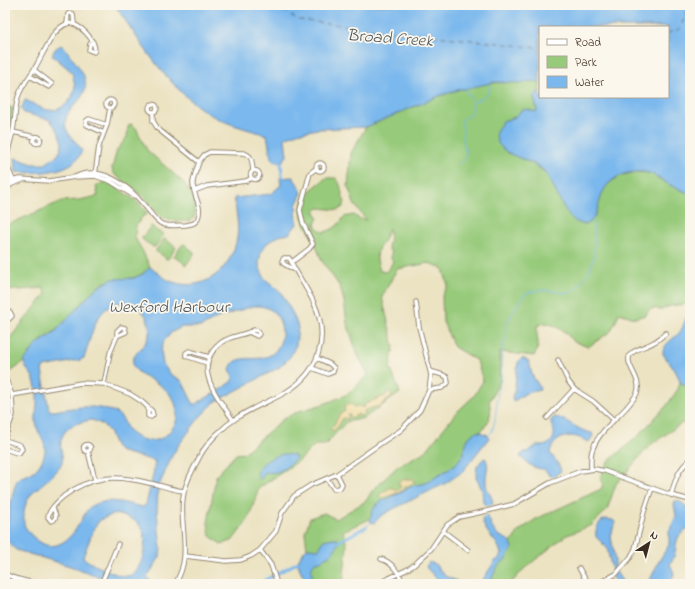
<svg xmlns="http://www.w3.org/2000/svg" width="695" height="589" viewBox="0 0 695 589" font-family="'Indie Flower',sans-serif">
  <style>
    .green { fill: #97ca7a; stroke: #697a4c; fill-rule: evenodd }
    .forest { fill: #79ae6a; stroke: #5a6c44 }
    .sand { fill: #eeda9e; stroke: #94825e }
    .water { fill: #7ab8ed; stroke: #5a7186; fill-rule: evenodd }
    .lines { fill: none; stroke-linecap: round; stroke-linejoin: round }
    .stream { stroke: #7ab8ed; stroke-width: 1 }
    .canal { stroke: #7ab8ed; stroke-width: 3 }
    .ferry { stroke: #4e555c; stroke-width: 1; stroke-dasharray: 5 4; stroke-linecap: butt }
    .minor-casing { stroke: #948670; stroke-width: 5.5 }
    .minor { stroke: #fff; stroke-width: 3.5 }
    .labels { text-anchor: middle; stroke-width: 3.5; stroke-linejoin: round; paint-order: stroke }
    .water-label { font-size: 17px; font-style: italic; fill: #4e555c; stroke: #fbf7ec }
  </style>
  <rect width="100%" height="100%" fill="#fbf7ec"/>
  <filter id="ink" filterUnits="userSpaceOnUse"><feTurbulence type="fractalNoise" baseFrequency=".025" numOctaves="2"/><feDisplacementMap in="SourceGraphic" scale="8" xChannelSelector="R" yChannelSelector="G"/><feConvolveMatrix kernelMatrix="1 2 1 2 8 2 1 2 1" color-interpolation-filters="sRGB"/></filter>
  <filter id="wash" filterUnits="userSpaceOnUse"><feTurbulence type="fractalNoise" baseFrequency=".012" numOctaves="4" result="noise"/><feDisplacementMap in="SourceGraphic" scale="16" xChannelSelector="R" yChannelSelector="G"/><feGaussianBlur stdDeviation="0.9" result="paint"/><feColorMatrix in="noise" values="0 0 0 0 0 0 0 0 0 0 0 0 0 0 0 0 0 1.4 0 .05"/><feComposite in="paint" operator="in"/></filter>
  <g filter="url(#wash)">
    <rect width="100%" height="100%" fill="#ece3c3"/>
    <!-- green -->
    <path class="green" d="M528,81H535L540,83V90L534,98L537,110L535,112L526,109L515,117L503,121L508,153C522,159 539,164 548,177L595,215L603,190L609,183L622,175L637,172L650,173L670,185L690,194V300L688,303L682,305L670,306L661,310L654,308L649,310L646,315L635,318L619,313L615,323L610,332L588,347L573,341L565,332L553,325L545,323L538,325C534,338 543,342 534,356L500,352V381L489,402C493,413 489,424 480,432H476L466,443L463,455L454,466L426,483L406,489L376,505L370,519L343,531L347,545L343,584H307C301,568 291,563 307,548L305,532L310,518L324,513L336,519L366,501L372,491L398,466L426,451L456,413L474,396L483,381L477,361L454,347L443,322L442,296L448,285L443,269L429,263L397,269L382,297L394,347L390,367L400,393L364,418L346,422L325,445H315L300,460L259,488L248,520L232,541L221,544L210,536L208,523L216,476L236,454L244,453L283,419L299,411L324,404L348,394L368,375L357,353L347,323L344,301L340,287L322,261L314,241L302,218L301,208L306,194L326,178H336C343,186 340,193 345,202L343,207L338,210L319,208L315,211L318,218L315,224L317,228L323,232C333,230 338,226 344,217L353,215L360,219L366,220L354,204L348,186L351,153L366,127L439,96L461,89H465C484,79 508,85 528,81ZM389,228L390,241L388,245L389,250L392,252L391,253V258L393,261L389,269L385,272L380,271C375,254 375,254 384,240C386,236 387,231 389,228Z
      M130,124L133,125L136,128L147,150L185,184L190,192L194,200L195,213L194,218L190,221H176L165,219L159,215L146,199L113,173L112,168L117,150L127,137L128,127Z
      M107,181L135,200L148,213L142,217L136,226L135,238L142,250L150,267C133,286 121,273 102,284C89,292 77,310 66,321C59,329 51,334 42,340C35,347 31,354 24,361C19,367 11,371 5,376V344L46,294L43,288L5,291V226L62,201L79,200L98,196L96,186Z
      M152,226L157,231L163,234V236L155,247H153L148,243H147L142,239V238L150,227Z
      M164,239H165L170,243H172L176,248L168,259H166L162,255L156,252V250Z
      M184,244L194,252V254L186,265H185L180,260L174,257V256L182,245Z
      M690,322V418L650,445L616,484L607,510L592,525L565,536L525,568L510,584H482L487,578L519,531L536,519L601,489L603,484L600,476L608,462L638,436L667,405L678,389L683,371Z"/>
    <!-- forest -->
    <path class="forest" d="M5,105L13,108L5,157Z"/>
    <!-- sand -->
    <path class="sand" d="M389,392L392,394V397L378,407H374L364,411V414L361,416L358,414L352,418L350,415L348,414V419L343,418L337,428L332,431L331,430V428C338,422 335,417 345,411L344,406L351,404L354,407L358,406L365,408L364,406L367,403H370V402L385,396Z
      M405,479H413L414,483L405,487L400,492L382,498L379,496L380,494L390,488H394L396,491L401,487L399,484H398V482Z"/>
    <!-- water -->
    <path class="water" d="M115,5H690V194C683,190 675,188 668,184C662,180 656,175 649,173C642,171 635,172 628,173C619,175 609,181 604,190C599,198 597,222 586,224C565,227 555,182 544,171C532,158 507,159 498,143C496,139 496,134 496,131L503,121L515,117L520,111L526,109L536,112L537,110L534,97L540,90V97H668V27H540V83L535,81L518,83L495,82L465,89H461L439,96L366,127L318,129L297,133L285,138L287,156L283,161L276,162L271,158L267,135C247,129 224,124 206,112C168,87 140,42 115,5Z
      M61,45L65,48C70,56 80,67 84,76C93,102 60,106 66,128C69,137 77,142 82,150C76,173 36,174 16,172L15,158L33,164H45L58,155L61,149L62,143L58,131L50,120L24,113L21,109L25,100C33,103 41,109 49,110C60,112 72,101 74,91C76,85 73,78 72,72L52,55L55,49Z
      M293,177L300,188L302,193L296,205L297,224L289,234L279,236L267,243L261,252L259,263L260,268L265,279L281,292L293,314L298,327L296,345L290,357L280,367L215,402L199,418L178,446L172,456L158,488L157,512L161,548L160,557L147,577L153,584H119L70,566L16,550C13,547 8,543 7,538C5,530 13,484 18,479C21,476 26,476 29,474C38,470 43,461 45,452C46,440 39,437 37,427C34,417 38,406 37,396C36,389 35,378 30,373C27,369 26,369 24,363V361L36,345L55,332L94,290L112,279L134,278L143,274L150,267C157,272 164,279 173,282C205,293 232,268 237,238C239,225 236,211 234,198L271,194L281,185L280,178ZM116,303C126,302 135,304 142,311C146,315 148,320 149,325C153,348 129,350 133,367C143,379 164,382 173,399C177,406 178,415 176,422C173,429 168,434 162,438C150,444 134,439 127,428C125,424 124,420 121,417C118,413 113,411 108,410C90,404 72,408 54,411L49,410L42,370L44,367L80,360L84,358C92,337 93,312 116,303ZM253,306C259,306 265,306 271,310C285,320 286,343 272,354C260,363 245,354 233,363L230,369L233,376L232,381L221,389L194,405L182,381L170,374L163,364L161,351L164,341L172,332L182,327H201L217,318ZM92,420C96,422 101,423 104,426C112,432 112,444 119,451L155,461L153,475L146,505L142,507C125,503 108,497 91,506C86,510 83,518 79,524C73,535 61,549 46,545C38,542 30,535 26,528C23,524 24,520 24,516C23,491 48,484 60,467C64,461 62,456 61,449C58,429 76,422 92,420ZM114,514C125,516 135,518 141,527C149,539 143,573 128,576C120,577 112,572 104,569C97,566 89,563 83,557L94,528L100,520Z
      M688,315H690L689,332L690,336V382L686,385L682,384L680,381L676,372L663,354C662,344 674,339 680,332C684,327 684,320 688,315Z
      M522,358L529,361L532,375L539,386L540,390L526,393L513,402L512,397L514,392L518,362Z
      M555,417C566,418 578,431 592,433L593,436L589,442C585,441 581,438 577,437C565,434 552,440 550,453L559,465L561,471L553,477L549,475L544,469C534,469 527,464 520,456L524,452H528L537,445C545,448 553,443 554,435C555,430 551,426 551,422C551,419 553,418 555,417Z
      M476,432H480L488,435L489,438L462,472L446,483L395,508L381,516L374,523L371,522L370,519L374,508L380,502L400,493L412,486L426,483L454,466L463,455L466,443L469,437Z
      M283,454L294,455L296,458C292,463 284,470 277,472C273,474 269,471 264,473L262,478L259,479C252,466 273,456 283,454Z
      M484,458L486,459C490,468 485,474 486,483C486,491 493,496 493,504L486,506L483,502C482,488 483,491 476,478L477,466Z
      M675,501C682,500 686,507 690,511V528C669,538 681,549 670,564L674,573L673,577L663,584H648L659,561L669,545V531L676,516L674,504Z
      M485,516H487C491,521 491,528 496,533C502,539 510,537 513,548L505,560L497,567L490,582L480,584L495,561L499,559L501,554C498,539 485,535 482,519Z
      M605,519L613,520L615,522L611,536L615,561V570L624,584H615L607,548L596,537C595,529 598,522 605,519Z
      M333,538H337L338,545L331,555L325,557L321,561L315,562C309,568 312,576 314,584H307C301,568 291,563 307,548L319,549L324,540Z
      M429,562L435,564L445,576L464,584H441L426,567Z"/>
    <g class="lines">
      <!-- stream -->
      <path class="stream" d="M473,102C482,98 490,96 490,84
        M459,164C472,156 463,149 463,138C462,131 465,131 461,123L462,120L473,112L472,105L473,102L465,89
        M488,436L492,432L495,420L498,389L501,379L502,349L506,336V326L510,317L524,295L529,292L542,290L570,293C595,275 597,251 593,223L591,221
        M366,527L371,522"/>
      <!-- canal -->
      <path class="canal" d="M281,161L282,178
        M334,544L366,527
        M258,584L300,561"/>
      <!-- ferry -->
      <path class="ferry" d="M276,5L298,20L540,48
        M668,33L680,29L689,5"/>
    </g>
  </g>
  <g filter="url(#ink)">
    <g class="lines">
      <!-- minor casing -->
      <g class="minor-casing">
        <path id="minor" d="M67,24L68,14L70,13L73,14L74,23
          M30,76L49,87L52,84L34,70
          M106 104a4 4 0 1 1 8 0a4 4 0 1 1-8 0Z
          M149 108a4 4 0 1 1 8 0a4 4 0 1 1-8 0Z
          M153,112V121L158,129L199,162L204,155L210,152L243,153C253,155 252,163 253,171
          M13,132L35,137
          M104,133L87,125L86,121L89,119L107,125
          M33.5 140a3.5 3.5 0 1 1 7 0a3.5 3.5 0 1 1-7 0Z
          M316 167a4 4 0 1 1 8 0a4 4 0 1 1-8 0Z
          M7,166L14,182
          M250.5 175a4.5 4.5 0 1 1 9 0a4.5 4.5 0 1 1-9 0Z
          M95,175L99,146L107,125L110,108
          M75,177C100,164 128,185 143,204C149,210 154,220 162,224C169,227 178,225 186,225C191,224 196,224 198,218C203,205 192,195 193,182C194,176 197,168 199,162
          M12,184C1,166 9,149 13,131C15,120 15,108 18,97C21,87 29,77 35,68C41,57 47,45 54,34C57,30 62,26 66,24C77,19 99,43 94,52L89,50L90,44L93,42
          M5,186L10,181L20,179L49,181L75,177L95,176L110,181L134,196
          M5,190L12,184L23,180
          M194,191L207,186L246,181L252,178
          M292,262L309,249L313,244L303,223L300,210L310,173L317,168
          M5,314L7,312H10L12,316L9,319L5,317
          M558,360L568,381L574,389L593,401L614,420
          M207,363L186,356V353L189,351L209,357
          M312,368L328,374L333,372L334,368L330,364L317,358
          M5,377L12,395L13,415L5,437
          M104,384L110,353L117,336V331L121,327L125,328L126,332L117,336
          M429,390L442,388L448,383L447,377L443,375L430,371
          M12,395L81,383L104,384L130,394L141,401L152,411L153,415L151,417L148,416V408
          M547,418L574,389
          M233,420C217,396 190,366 222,342C230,336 245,335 254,330L258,331L259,334L257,336L249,332
          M5,440L20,445L22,449L19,453H17L5,449
          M83.5 448a3.5 3.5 0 1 1 7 0a3.5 3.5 0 1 1-7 0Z
          M88,451L95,480
          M591,469C591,462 590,454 593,448C599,432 615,420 626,408C630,403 635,398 637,393C643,379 624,365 630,355C635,348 647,347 654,342C659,340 662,336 666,333
          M327,479L334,489L340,488L342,484L337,474
          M671,495C675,481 678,469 690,460
          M53,508L56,516L54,520L51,521L48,517C49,509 58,501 64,496C92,475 116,475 149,483C161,485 172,490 184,491
          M443,531L468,550
          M260,550L271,565L277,584
          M185,556L226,561L241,560L251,556L260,550L276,531L282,513L294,496L311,485L337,474L384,441L401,430L420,410L429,390L431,375L419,327L416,302
          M381,559C393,562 399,574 404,584
          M579,568L588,584
          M5,574L14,578L37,584
          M101,584L118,544
          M175,584C193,555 179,529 183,498C185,483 193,469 200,456C208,441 224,426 238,417C253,407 271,401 286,392C319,372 330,338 314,303C309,292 302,282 296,271C293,267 292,262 289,258H284L282,261L284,264L295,270
          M377,584L406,570L414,565L431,549L447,525L459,517L487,511L514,504L550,483L581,471L595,469L605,471L671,495L690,500
          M597,584L616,574L630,558L635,549L644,512L652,488"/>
      </g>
      <!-- minor -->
      <use href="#minor" class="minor"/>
    </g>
  </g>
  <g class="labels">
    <!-- water labels -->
    <g class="water-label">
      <text transform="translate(390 37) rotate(4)" y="6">Broad Creek</text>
      <text x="169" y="312">Wexford Harbour</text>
    </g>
  </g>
  <!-- margin -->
  <rect width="695" height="589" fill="none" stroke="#fbf7ec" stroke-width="20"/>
  <!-- legend -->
  <rect x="539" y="26" width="130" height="72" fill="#fbf7ec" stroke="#aea59a"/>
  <rect x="547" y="39" width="20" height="6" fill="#ffffff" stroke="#aea59a"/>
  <text x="575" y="46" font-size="12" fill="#3b2a1e">Road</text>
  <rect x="547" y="56" width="20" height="12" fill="#97ca7a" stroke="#aea59a"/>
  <text x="575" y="66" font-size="12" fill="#3b2a1e">Park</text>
  <rect x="547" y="76" width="20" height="12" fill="#7ab8ed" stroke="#aea59a"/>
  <text x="575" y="86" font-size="12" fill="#3b2a1e">Water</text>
  <!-- north arrow -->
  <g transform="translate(649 543) rotate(36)" stroke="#fbf7ec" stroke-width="3" paint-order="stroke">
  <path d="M0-3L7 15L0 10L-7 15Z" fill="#3b2a1e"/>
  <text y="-6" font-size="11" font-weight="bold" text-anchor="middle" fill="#3b2a1e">N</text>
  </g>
</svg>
